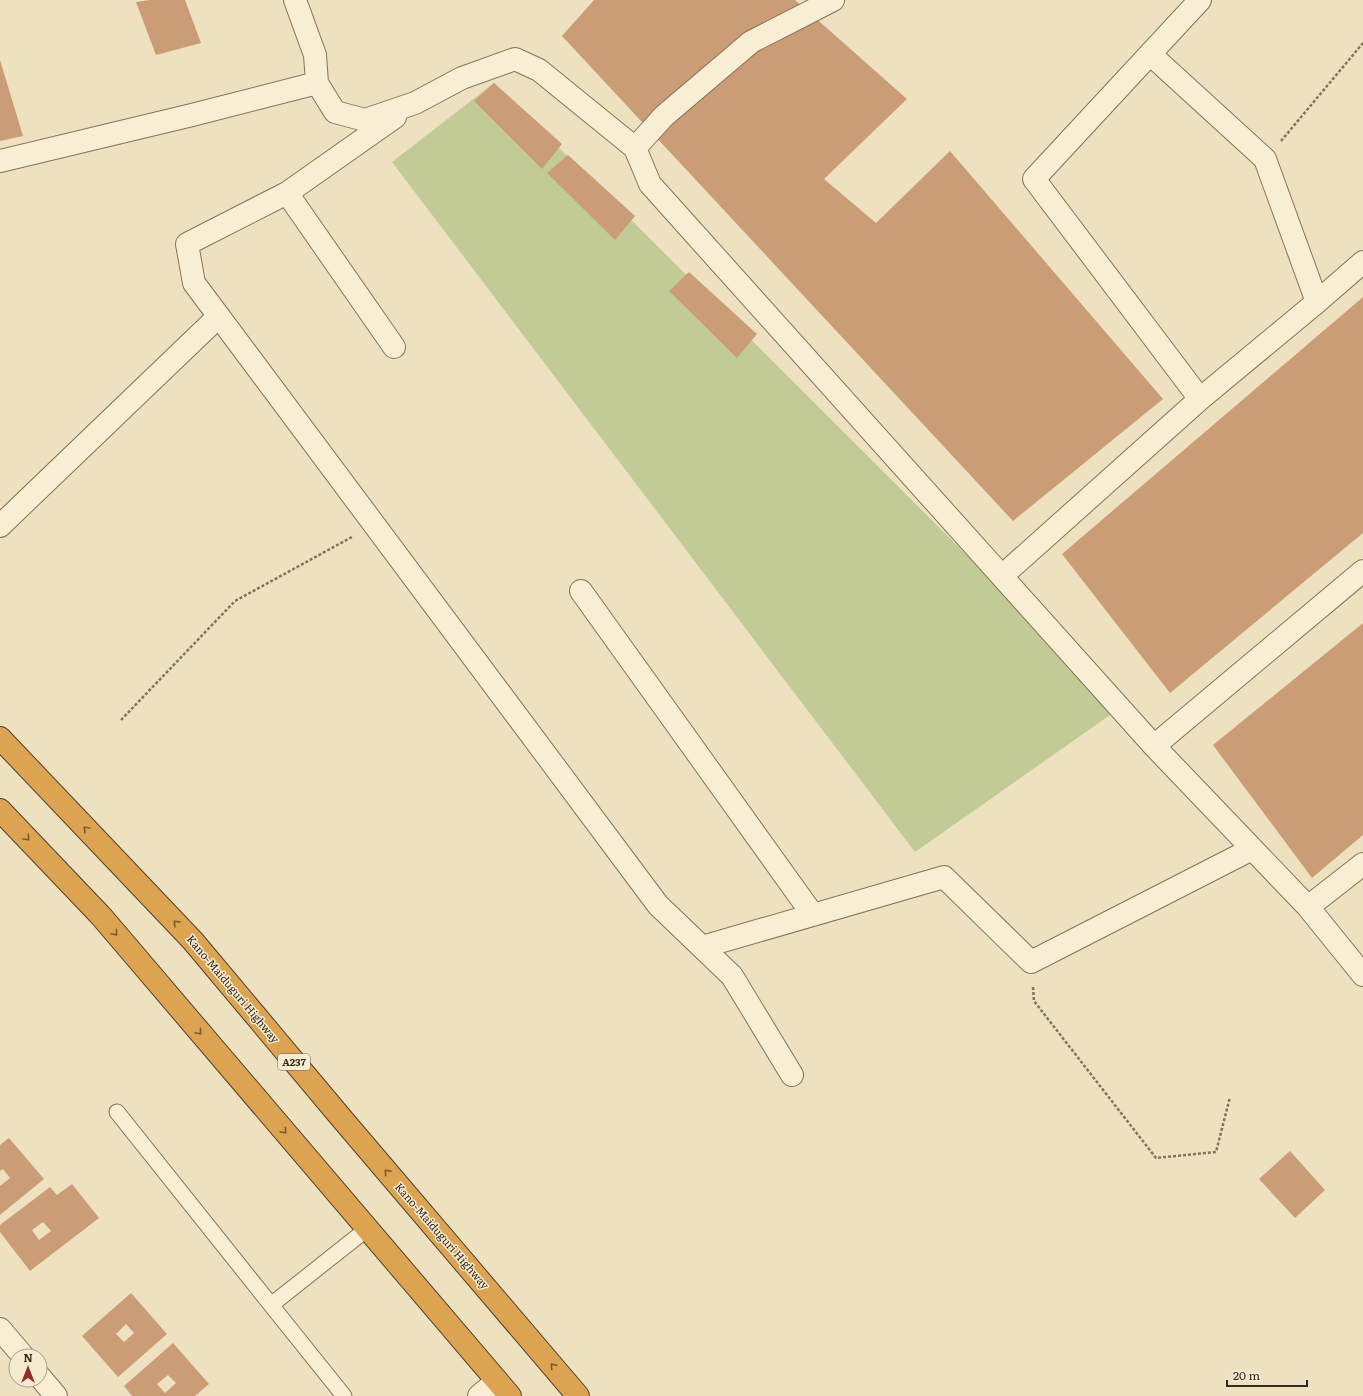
<svg xmlns="http://www.w3.org/2000/svg" width="1363" height="1396" viewBox="0 0 1363 1396" font-family="Literata,serif">
  <style>
    .green { fill: #c2cb95 }
    .building { fill: #cb9d77; fill-rule: evenodd }
    .lines { fill: none; stroke-linecap: round; stroke-linejoin: round }
    .lane-casing { stroke: #867258; stroke-width: 17 }
    .street-casing { stroke: #867258; stroke-width: 24 }
    .highway-casing { stroke: #53402d; stroke-width: 24 }
    .path { stroke: #867258; stroke-width: 2.5; stroke-dasharray: 3 2; stroke-linecap: butt }
    .lane { stroke: #f8eed3; stroke-width: 15 }
    .street { stroke: #f8eed3; stroke-width: 22 }
    .highway { stroke: #dca451; stroke-width: 22 }
    .oneway { stroke: #785b32 }
    .labels { text-anchor: middle; stroke-width: 3; stroke-linejoin: round; paint-order: stroke }
    .shield { fill: #f4ebd0; stroke: #6e6453; stroke-width: 1 }
    .shield-label { font-size: 10px; font-weight: bold; fill: #352a1d }
    .street-label { font-size: 11px; fill: #352a1d; stroke: #f4ebd0 }
  </style>
  <rect width="100%" height="100%" fill="#ede1c0"/>
  <!-- green -->
  <path class="green" d="M494,83L1120,708L915,852L392,162Z"/>
  <!-- building -->
  <path class="building" d="M150,0H185L201,43L156,55L136,2Z
    M594,0H795L907,99L824,179L876,223L950,151L1163,399L1013,521L562,36Z
    M0,60L23,136L0,141Z
    M494,83L562,144L542,169L474,101Z
    M568,155L635,216L615,240L547,173Z
    M689,272L757,334L737,358L669,291Z
    M1363,297V533L1170,693L1062,554Z
    M1363,623V835L1312,878L1213,745Z
    M9,1138L44,1179L0,1215V1186L10,1178L3,1169L0,1171V1145Z
    M1290,1151L1325,1190L1295,1218L1259,1179Z
    M72,1184L99,1218L30,1271L0,1232V1225L50,1187L57,1195ZM43,1222L51,1231L39,1240L32,1230Z
    M131,1293L167,1334L118,1377L82,1336ZM126,1324L134,1333L124,1342L116,1334Z
    M173,1343L209,1384L195,1396H132L124,1386ZM168,1375L176,1383L165,1393L157,1384Z"/>
  <g class="lines">
    <!-- lane casing -->
    <g class="lane-casing">
      <path id="lane" d="M117,1112L271,1305
        M344,1396L271,1305L367,1229"/>
    </g>
    <!-- street casing -->
    <g class="street-casing">
      <path id="street" d="M1150,54L1265,159L1317,302
        M317,83L335,112L365,120L415,103L462,78L515,59L539,70L635,148L650,184L1154,746L1308,907L1363,975
        M635,148L664,116L751,42L833,0
        M0,161L192,115L317,83L315,55L295,0
        M287,193L187,244L194,283L658,905L732,976L792,1075
        M394,347L287,193L395,117
        M1200,399L1034,179L1200,0
        M0,526L219,316
        M1002,576L1200,399L1317,302L1363,262
        M581,591L813,915
        M1154,746L1363,571
        M1308,907L1363,864
        M702,947L944,877L1031,962L1252,849
        M0,1329L23,1356
        M40,1377L56,1396
        M479,1396L497,1381"/>
    </g>
    <!-- highway casing -->
    <g class="highway-casing">
      <path id="highway" d="M0,738L193,941L343,1120L578,1396
        M0,810L101,916L510,1396"/>
    </g>
    <!-- path -->
    <path class="path" d="M1281,141L1363,43
      M121,720L235,601L352,537
      M1033,987L1034,1001L1156,1158L1216,1152L1230,1097"/>
    <!-- lane -->
    <use href="#lane" class="lane"/>
    <!-- street -->
    <use href="#street" class="street"/>
    <!-- highway -->
    <use href="#highway" class="highway"/>
  </g>
  <!-- one-way arrows -->
  <defs><path id="oneway-chevron" d="M-2-3.5L2.5 0L-2 3.5" fill="none" stroke-width="1.6" stroke-linecap="round" stroke-linejoin="round"/></defs>
  <g class="oneway">
    <use href="#oneway-chevron" transform="translate(86 829) rotate(-134)"/>
    <use href="#oneway-chevron" transform="translate(27 838) rotate(47)"/>
    <use href="#oneway-chevron" transform="translate(176 923) rotate(-134)"/>
    <use href="#oneway-chevron" transform="translate(115 933) rotate(50)"/>
    <use href="#oneway-chevron" transform="translate(199 1032) rotate(50)"/>
    <use href="#oneway-chevron" transform="translate(284 1131) rotate(50)"/>
    <use href="#oneway-chevron" transform="translate(387 1172) rotate(-131)"/>
    <use href="#oneway-chevron" transform="translate(553 1366) rotate(-131)"/>
  </g>
  <g class="labels">
    <!-- shield labels -->
    <rect class="shield" x="278" y="1054" width="32" height="16" rx="3"/>
    <g class="shield-label">
      <text x="294" y="1066">A237</text>
    </g>
    <!-- street labels -->
    <g class="street-label">
      <text transform="translate(233 989) rotate(50)" y="4">Kano-Maiduguri Highway</text>
      <text transform="translate(442 1236) rotate(49)" y="4">Kano-Maiduguri Highway</text>
    </g>
  </g>
  <!-- north arrow -->
  <g transform="translate(28 1368)"><circle r="19" fill="#f4ebd0" stroke="#a89e88"/>
  <path d="M0-3L7 15L0 10L-7 15Z" fill="#942d2a"/>
  <text y="-6" font-size="11" font-weight="bold" text-anchor="middle" fill="#352a1d">N</text>
  </g>
  <!-- scale -->
  <path d="M1227 1380v6h80v-6" fill="none" stroke="#352a1d" stroke-width="2"/>
  <text x="1233" y="1380" font-size="12" fill="#352a1d" stroke="#f4ebd0" stroke-width="3" paint-order="stroke">20 m</text>
</svg>
